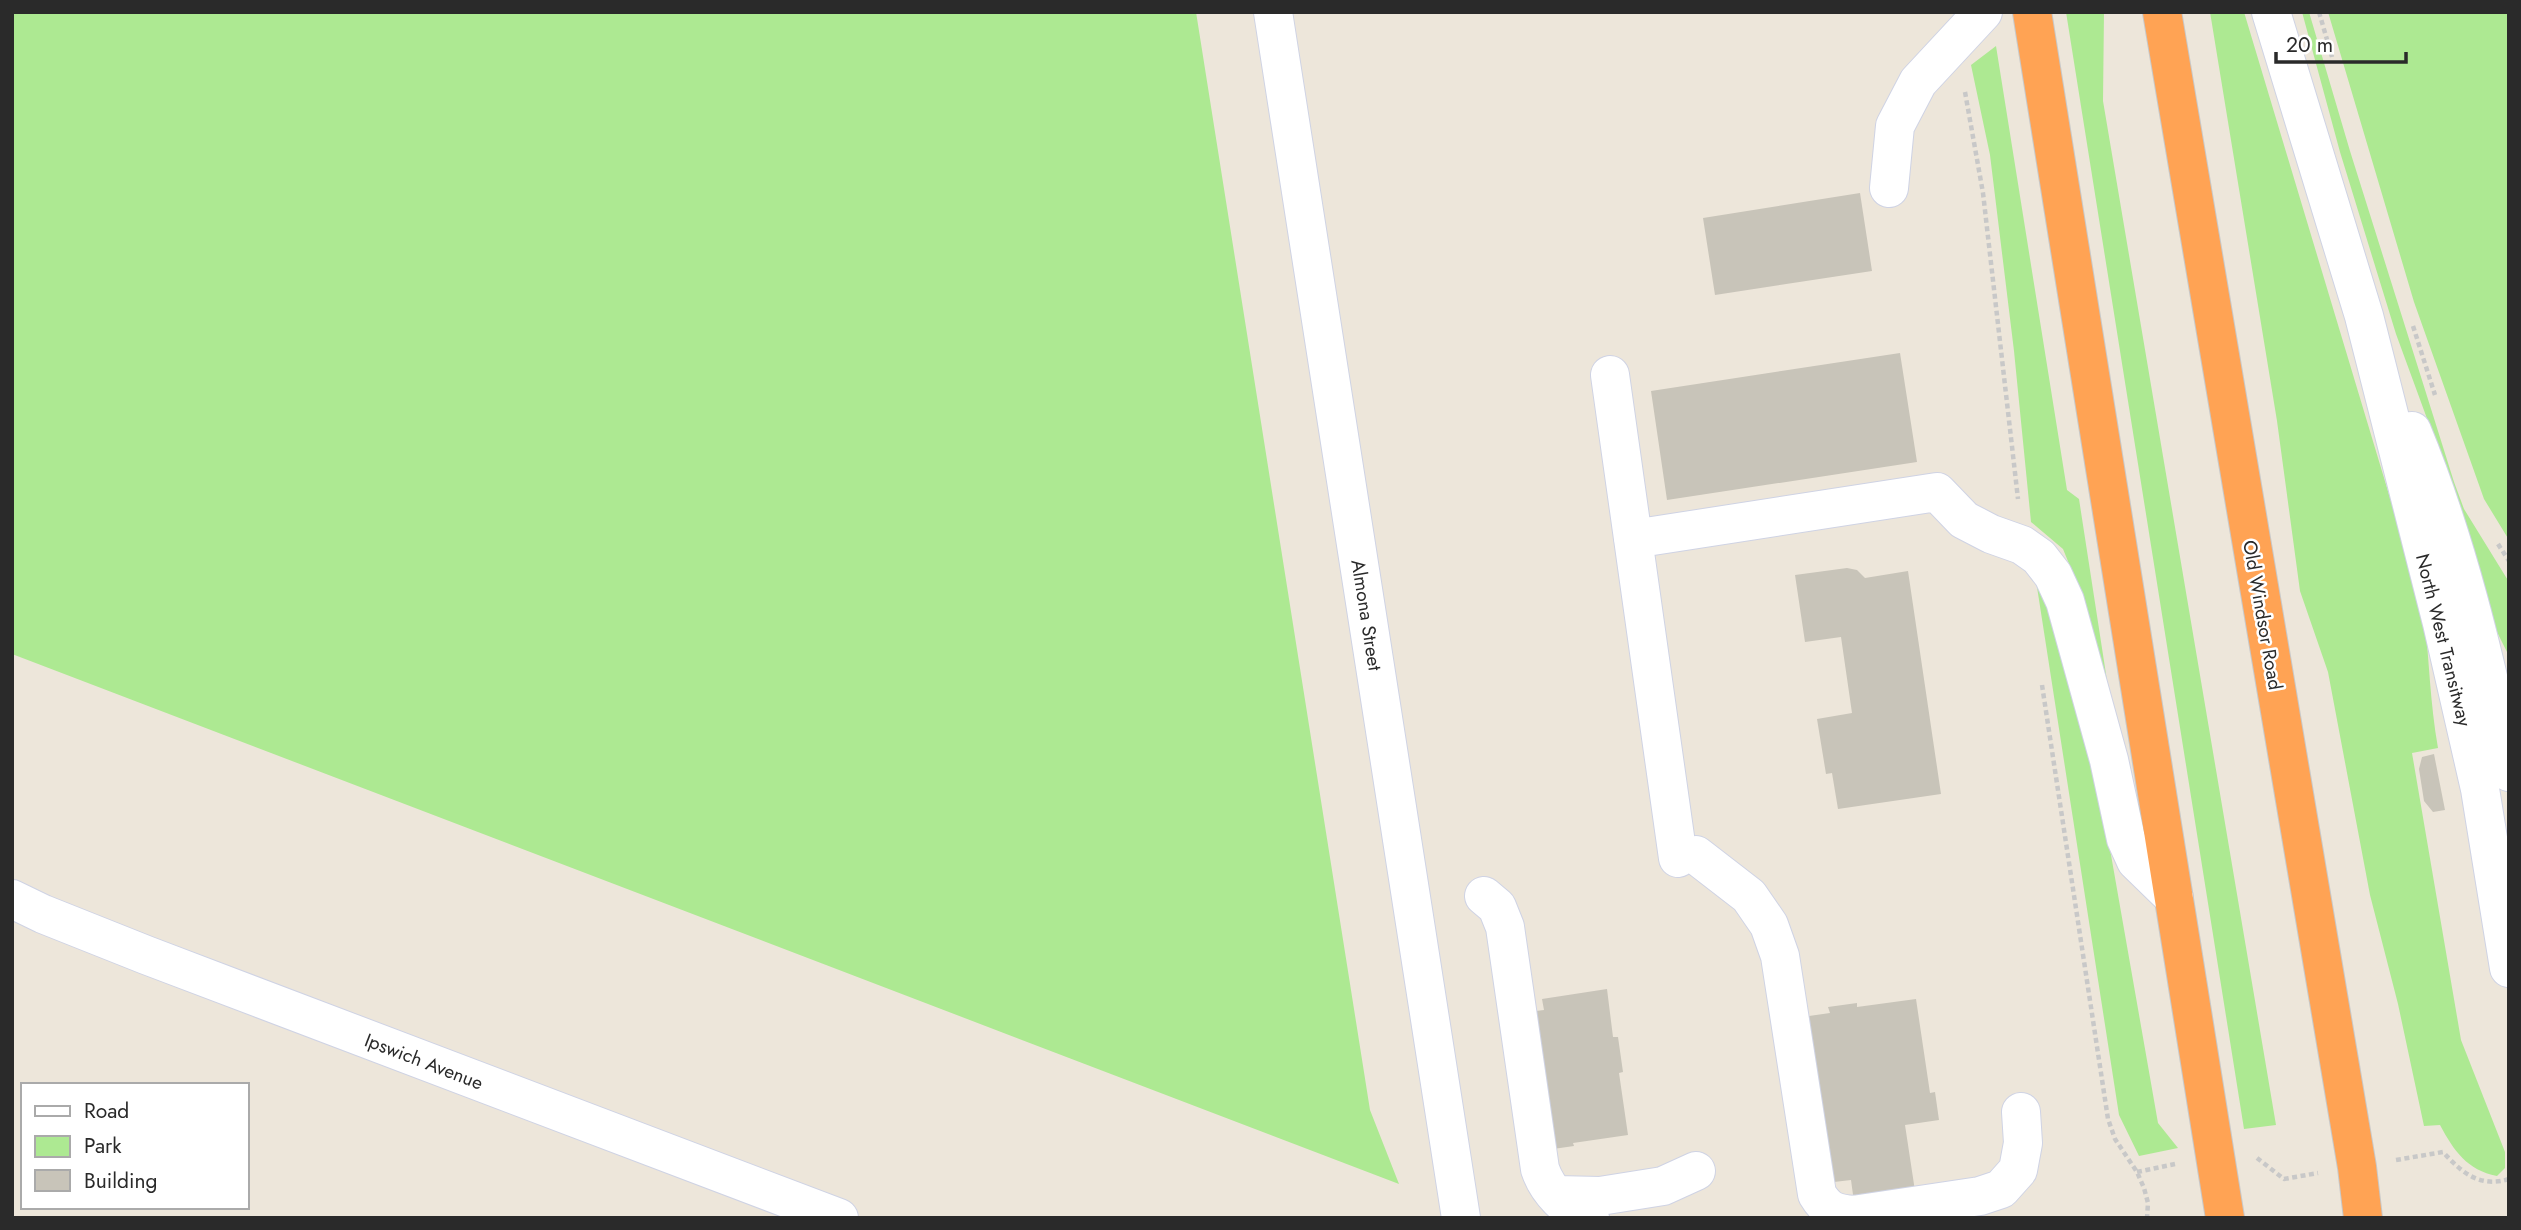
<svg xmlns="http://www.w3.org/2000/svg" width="2521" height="1230" viewBox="0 0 2521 1230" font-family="Jost,sans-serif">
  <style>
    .green { fill: #ade992 }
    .building { fill: #c8c4b9 }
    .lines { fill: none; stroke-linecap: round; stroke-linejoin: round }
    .minor-casing { stroke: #cfd3e4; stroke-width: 40 }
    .highway-casing { stroke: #c8c8c8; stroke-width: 40 }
    .path { stroke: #c8c8c8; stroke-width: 4.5; stroke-dasharray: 5 3.5; stroke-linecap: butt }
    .minor { stroke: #fff; stroke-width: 38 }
    .highway { stroke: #ffa354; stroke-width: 38 }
    .labels { text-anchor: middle; stroke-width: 5; stroke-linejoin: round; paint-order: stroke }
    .street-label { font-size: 19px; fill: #2a2a2a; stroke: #fff }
  </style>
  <rect width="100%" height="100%" fill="#ede6da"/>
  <!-- green -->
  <path class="green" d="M12,12H1196L1370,1110L1399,1184L12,654Z
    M2066,12H2104L2103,101L2276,1125L2244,1129Z
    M2210,12H2244L2424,611C2429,657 2430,703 2438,748L2412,753L2461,1040L2505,1152V1168L2497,1176C2467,1170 2454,1151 2440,1125L2424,1126L2398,1004L2370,895L2328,672L2300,591L2277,421Z
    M2302,12H2309L2350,151L2454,482L2464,509L2509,582V656L2493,624L2451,484L2396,334L2340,152Z
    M2328,12H2509V540L2484,499L2414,302Z
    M1996,46L2067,490L2079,499L2114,726L2085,603L2063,549L2031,522L2014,351L1990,155L1971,65Z
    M2037,587L2046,592L2097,775L2158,1123L2178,1148L2139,1156L2119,1115Z"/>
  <!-- building -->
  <path class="building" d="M1860,193L1872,271L1715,295L1703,218Z
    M1900,353L1917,462L1667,500L1651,391Z
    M1847,568L1857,570L1865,578L1908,571L1941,794L1838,809L1832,773L1826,774L1817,719L1852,713L1841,637L1805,642L1795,575Z
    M2434,754L2445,810L2433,812L2424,801L2419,769L2422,757Z
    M1607,989L1613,1037H1618L1623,1072L1619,1073L1628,1135L1573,1143L1574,1146L1539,1151L1528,1012L1544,1010L1542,999Z
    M1916,999L1930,1093L1935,1092L1939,1120L1905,1125L1915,1191L1854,1202L1851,1180L1817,1184L1802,1017L1830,1013L1828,1007L1857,1003V1007Z"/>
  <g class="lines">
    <!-- minor casing -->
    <g class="minor-casing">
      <path id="minor" d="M1273,12L1461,1218
        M2271,12L2364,316L2442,623L2480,789L2509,968
        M1889,188L1895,126L1918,82L1983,12
        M1610,375L1678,858
        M2412,431C2457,540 2485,657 2509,772
        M1633,539L1937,492L1964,520L1991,534L2022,545L2039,557L2053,575L2065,601L2109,760L2126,839L2136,861L2174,898
        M1696,855L1749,896L1769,925L1780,956L1817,1194C1827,1211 1835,1213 1853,1215L1980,1196L2001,1189L2018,1170L2023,1143L2021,1112
        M1484,896L1497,907L1505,927L1540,1169C1547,1190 1567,1212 1590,1218
        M12,899L43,914L146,955L839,1218
        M1556,1195L1600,1196L1663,1186L1696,1171"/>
    </g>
    <!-- highway casing -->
    <g class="highway-casing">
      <path id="highway" d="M2032,12L2225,1218
        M2162,12L2357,1167L2363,1218"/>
    </g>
    <!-- path -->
    <path class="path" d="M2319,12L2332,57
      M1965,92L1983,193L2018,499
      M2413,326L2435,395
      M2498,544L2509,561
      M2042,685L2108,1119L2115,1139L2137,1172L2144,1188L2148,1203L2147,1218
      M2257,1158L2284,1179L2318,1173
      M2396,1160L2443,1152C2462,1173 2480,1188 2509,1179
      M2137,1172L2175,1164"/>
    <!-- minor -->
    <use href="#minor" class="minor"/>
    <!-- highway -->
    <use href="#highway" class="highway"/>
  </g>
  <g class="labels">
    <!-- street labels -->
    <g class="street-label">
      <text transform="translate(1367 615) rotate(81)" y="7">Almona Street</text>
      <text transform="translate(2263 615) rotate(80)" y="7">Old Windsor Road</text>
      <text transform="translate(2444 640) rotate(76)" y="7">North West Transitway</text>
      <text transform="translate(424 1061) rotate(21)" y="7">Ipswich Avenue</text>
    </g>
  </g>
  <!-- border -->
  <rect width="2521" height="1230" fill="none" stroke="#2a2a2a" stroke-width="28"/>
  <!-- legend -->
  <rect x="21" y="1083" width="228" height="126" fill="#ffffff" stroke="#aaaaaa" stroke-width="2"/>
  <rect x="35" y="1106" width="35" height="10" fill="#ffffff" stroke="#aaaaaa" stroke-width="2"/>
  <text x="84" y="1118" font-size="21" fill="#2a2a2a">Road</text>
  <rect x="35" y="1136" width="35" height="21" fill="#ade992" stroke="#aaaaaa" stroke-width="2"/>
  <text x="84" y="1153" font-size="21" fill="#2a2a2a">Park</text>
  <rect x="35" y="1170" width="35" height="21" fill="#c8c4b9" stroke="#aaaaaa" stroke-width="2"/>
  <text x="84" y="1188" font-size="21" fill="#2a2a2a">Building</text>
  <!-- scale -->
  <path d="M2276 52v10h130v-10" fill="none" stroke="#2a2a2a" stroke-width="3.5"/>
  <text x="2286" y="52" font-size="21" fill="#2a2a2a" stroke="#ffffff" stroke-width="5" paint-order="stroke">20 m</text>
</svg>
